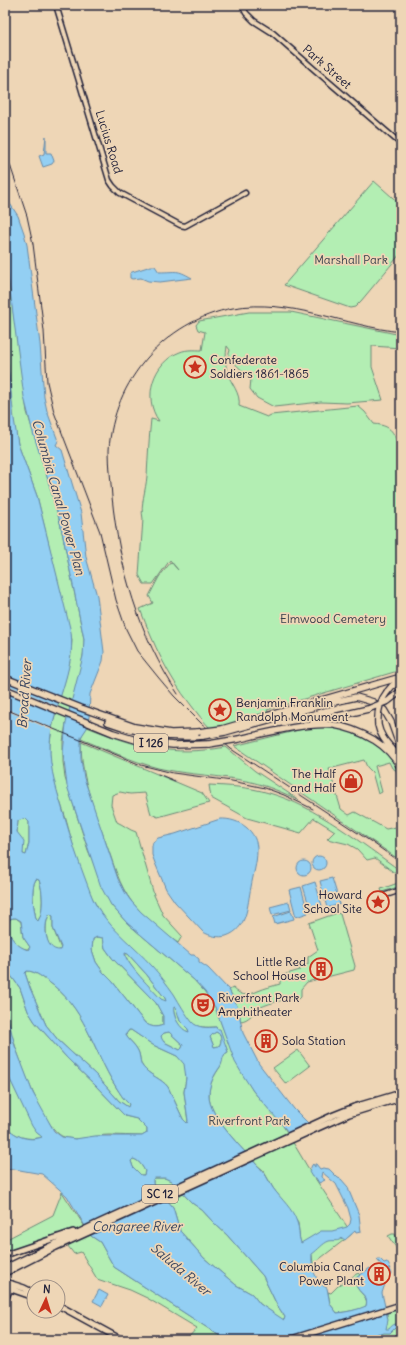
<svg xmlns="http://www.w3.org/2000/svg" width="406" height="1345" viewBox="0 0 406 1345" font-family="Delius,sans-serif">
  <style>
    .green { fill: #b3eeb3; stroke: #6a8877 }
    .water { fill: #93cff3; stroke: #668aa9; fill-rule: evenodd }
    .pier { fill: #eed6b6 }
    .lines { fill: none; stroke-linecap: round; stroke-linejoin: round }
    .tertiary-casing { stroke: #22223b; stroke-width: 7 }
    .primary-casing { stroke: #22223b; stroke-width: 8 }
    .trunk-casing { stroke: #22223b; stroke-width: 8 }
    .motorway-casing { stroke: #22223b; stroke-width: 8 }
    .tertiary { stroke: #eed6b6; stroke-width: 4 }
    .primary { stroke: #eed6b6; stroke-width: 5 }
    .trunk { stroke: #eed6b6; stroke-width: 5 }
    .motorway { stroke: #eed6b6; stroke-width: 5.5 }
    .rail { stroke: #22223b; stroke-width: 1 }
    .motorway-bridge-casing { stroke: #22223b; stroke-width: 8; stroke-linecap: butt }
    .motorway-bridge { stroke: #eed6b6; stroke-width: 5.5 }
    .labels { text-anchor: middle; stroke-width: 3.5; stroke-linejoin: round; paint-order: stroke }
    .shield { fill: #eed6b6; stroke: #5f5860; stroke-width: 1 }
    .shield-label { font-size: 11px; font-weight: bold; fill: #22223b }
    .street-label { font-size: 12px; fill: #22223b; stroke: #eed6b6 }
    .park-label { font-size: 12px; fill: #38414d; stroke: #eed6b6 }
    .poi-label { font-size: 12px; fill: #22223b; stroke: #eed6b6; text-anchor: start }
    .water-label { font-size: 13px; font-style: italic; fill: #394560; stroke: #eed6b6 }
  </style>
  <rect width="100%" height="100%" fill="#eed6b6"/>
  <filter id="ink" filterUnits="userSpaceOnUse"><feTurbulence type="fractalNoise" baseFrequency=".025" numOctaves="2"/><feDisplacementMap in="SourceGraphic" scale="8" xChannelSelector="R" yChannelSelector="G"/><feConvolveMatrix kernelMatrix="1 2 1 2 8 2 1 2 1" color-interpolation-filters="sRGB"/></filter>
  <g filter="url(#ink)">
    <!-- green -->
    <path class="green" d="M374,181L401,205V253L361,301L355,307L350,308L284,285Z
      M5,253L27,412L46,473L60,522L84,639V650L80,672L66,723L63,742V762L65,778L77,816L88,850L111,905L127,923L194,980L205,992L215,1007L235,1060L253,1091L282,1124L307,1166L352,1234L313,1264L312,1255L304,1248L300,1241L298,1223L273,1188L263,1170L257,1165C244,1150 208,1116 209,1095C209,1084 214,1076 220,1067C223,1061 221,1055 228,1052L216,1027C210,1027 201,1028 195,1025C187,1022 172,990 164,981C144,956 116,937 99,910C83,885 73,845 65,816C57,792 48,769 50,743C53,708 71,675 72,640L37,496L18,444L15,432L5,340Z
      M249,312H291L401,335V348L372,346V367L383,400L347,403L321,402L274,407L257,398L250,389L251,379L228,357L230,350L227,346C226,354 225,364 227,372C231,384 241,393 239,406L267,417L271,415L358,406L365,412L374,424C395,426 394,435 401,454V670L267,710L269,713L230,725L211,729C204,722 197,713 191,705C167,675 154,645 140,609L153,603L149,596L159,577L171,562L178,570L170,560L153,584H144L139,575L143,519C140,505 146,490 147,476C148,457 149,438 151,419L159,421C142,398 153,362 180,352C187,349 195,350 202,350L205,332L198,330L196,325L199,321Z
      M87,727C137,747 171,757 226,747L255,771L299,800C284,793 268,786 251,782C220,775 188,775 158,768C131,761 106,749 81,739L82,735Z
      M311,727C318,727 325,726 333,727C355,729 374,741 389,756C396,762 401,768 401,777L400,778L396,770L392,768L389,762L375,766L382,792L378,794L372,772L367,767L364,760L329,769L341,809L349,815L355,812L386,829L401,826V861L234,746Z
      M81,742L202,793L209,803L158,817L151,814L145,793L130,794L120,792L112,795L111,805L117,822C124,825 129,830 136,832L154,895L163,915L182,936L178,943C162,932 143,916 132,902C119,885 114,865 107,846C95,811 81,780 81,742Z
      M209,785C229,786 249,787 269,793C316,806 362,844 401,871V880L396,874L375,858L367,860L357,849L348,844L327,839L335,831L314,818L301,833L247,818L211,798Z
      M25,818L29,822V843L26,855L23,854L17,832L18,820Z
      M36,879L39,880C43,890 44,912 38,921L36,919C34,908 30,889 36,879Z
      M401,882V886L382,892L381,889Z
      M337,913L340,914L355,966L354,970L307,982L301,989V997L299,999C290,997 270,1003 261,1007C254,1011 249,1021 240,1021C241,1011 234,999 229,990L233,988C243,997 247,996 258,991C265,988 273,986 280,984V976L300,970L299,968L308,964V957L318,950L309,923Z
      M50,914L53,916V928L61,949L58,951L51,948C45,941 44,921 50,914Z
      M13,918H16L21,922L23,937L30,947L29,949C15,950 4,930 10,919Z
      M97,937L103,938L105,948L113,959L156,1003L163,1016V1025C156,1028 151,1027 145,1023L112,981L103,972L96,962L92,950L93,939Z
      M126,953L128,954L147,975L165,998L166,1001L164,1002L161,999C154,992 123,962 126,953Z
      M27,971C34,971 41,976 46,980C86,1007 92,1049 116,1087C120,1093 123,1099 129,1104L128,1107L119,1101L97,1076L58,1040L46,1025L30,988L25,973Z
      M5,973H9L12,977L20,988L28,1011L35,1022L67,1058L95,1085L125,1116L137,1119L147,1129V1133L142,1136C131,1136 120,1135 109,1135C94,1135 78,1142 64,1137C41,1130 8,1031 5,1006C4,996 5,984 5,973Z
      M173,1007L176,1008L180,1021L188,1029L189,1032C179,1031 174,1017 173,1007Z
      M129,1030H131L153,1045L177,1056L185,1064L186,1078L184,1092L188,1122L187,1123L183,1119L168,1087C161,1078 150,1076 143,1067C139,1062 141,1055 137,1049C135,1045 130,1041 127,1037L126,1034Z
      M169,1032L183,1045L182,1048L180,1050L164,1042L161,1039V1036L164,1033Z
      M216,1032C222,1034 222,1042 219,1046L214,1047L210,1037L213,1034Z
      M298,1050L310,1066L286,1084L273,1068Z
      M5,1069L36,1132L43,1137C28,1141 14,1137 5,1125Z
      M133,1159C139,1160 142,1166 145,1171L144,1175H141L133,1167L131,1161Z
      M155,1178H165L171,1181L192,1203L202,1210L214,1223L227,1235L263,1276L277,1305L285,1317L284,1321L260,1304L252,1294L236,1285L204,1258L180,1231L173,1207L153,1184V1179Z
      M62,1192L91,1236L100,1242L114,1267L226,1340H186L197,1328L147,1298L130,1290L97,1279L81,1252L74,1254L58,1233L5,1253V1240L53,1215Z
      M392,1234H395L400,1245L401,1252L400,1253L388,1236Z
      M358,1273L360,1275L356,1278C357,1280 356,1283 356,1285C359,1294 369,1296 366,1307C357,1310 347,1312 337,1313L330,1304L328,1292L331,1293L338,1286Z
      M401,1309V1340H376L374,1337L375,1335L387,1325V1313Z"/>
    <!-- water -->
    <path class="water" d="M46,136V153H51L54,161L52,164L43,167L39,156L44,154Z
      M5,196L18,216L24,233L27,245L40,344L44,397L47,411L58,441L56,445L62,450L81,513L86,557L97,596L104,652L103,661L90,694L89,717L87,728L81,737V759L84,778L118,879L126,894L131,901L141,912L191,955H194L199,959V962L208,968L229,990L238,1008L243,1033L259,1064L294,1109L309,1124L289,1133L253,1091L244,1077L235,1062L215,1007L205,992L194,980L127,923L111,905L101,887L67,786L63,753L66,723L83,656L84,639L60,522L46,473L33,433L24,397L5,253Z
      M151,266H155L159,272C178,272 176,269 192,278L160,282L148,281L141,278L132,279L130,278V273L132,272Z
      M5,340L14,419L18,444L37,496L71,632C76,670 52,706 50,744C49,770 58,793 65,818C71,839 78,860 86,881C90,891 93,902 100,911C114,932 135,947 152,966C160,975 167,984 174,994C180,1004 185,1013 192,1022C197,1028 208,1028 216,1027L217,1029H220L228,1052C221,1055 224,1061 220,1067C214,1075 209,1085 209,1095C208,1116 244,1150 257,1165C265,1172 268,1180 273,1188C281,1199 293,1209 297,1222C300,1229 298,1236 301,1243L321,1231H332L347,1227L350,1224L351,1219L348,1208L336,1184L322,1172L321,1177L325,1180L319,1183L316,1178L312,1177L309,1172L312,1165L313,1164L315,1167V1164H316L320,1169L323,1168L329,1169L338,1178L341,1179L348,1187L349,1191L359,1215L361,1232L356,1233L355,1231L345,1240L342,1238C338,1242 335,1240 329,1241C323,1243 318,1250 312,1254C311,1266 315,1283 327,1288L330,1304L337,1313C347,1312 357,1310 366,1306C369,1295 359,1294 356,1285C356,1283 357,1280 356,1278L370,1268L385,1284L382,1293L388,1320L386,1329H389C392,1325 395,1323 401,1324V1327L395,1328L390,1333H384L381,1334L378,1333L374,1337L376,1340H226L114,1267L100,1242L91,1236L67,1196L42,1174L14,1169L5,1170V1125C14,1136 28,1142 42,1137L36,1132L32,1126L5,1069V1006L15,1046L33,1093L54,1131L62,1137L75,1139L95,1136H142L147,1133V1129L137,1119L125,1116L95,1085L67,1058L35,1022L28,1011L20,988L12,977L9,973H5ZM25,818L29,822V843L26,855L23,854L24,841L17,832L18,821ZM36,879L39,880C43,890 44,912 38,921L36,919C34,908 30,889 36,879ZM50,914L53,916V928L61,947L60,950C44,951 43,922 50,914ZM13,918H16L21,921L23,937L30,947L28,950C15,946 4,932 10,919ZM97,937L103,938L105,948L113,959L156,1003L163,1016V1025C156,1028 151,1027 145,1023L112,981L103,972L96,962L92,950L93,939ZM125,953L128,954L147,975L165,998L166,1001L161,999C154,991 124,962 125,953ZM27,971C34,971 41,976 46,980C86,1007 92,1049 116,1087C120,1093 123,1099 129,1104L128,1107L119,1101L97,1076L58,1040L46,1025L30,988L25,973ZM174,1007L176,1008L180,1021L188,1029L189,1032C180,1030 172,1015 174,1007ZM129,1030H131L153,1045L177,1056L184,1064L186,1078L184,1092L188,1121L187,1123L183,1119L168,1087C161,1078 150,1076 143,1067C139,1062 141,1055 137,1049C135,1045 130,1041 127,1037L126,1034ZM169,1032L183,1045L182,1048L180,1050L164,1042L162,1039L161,1036L164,1033ZM216,1032C222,1034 222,1042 219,1046L214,1047L210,1037L213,1034ZM133,1159C139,1160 142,1166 145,1171L144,1175H141L133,1167L131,1161ZM155,1178H165L171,1181L192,1203L202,1210L214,1223L227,1235L263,1276L277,1305L285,1317L284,1320L260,1304L252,1294L236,1285L204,1258L180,1231L173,1207L153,1184V1179Z
      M220,819C239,818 258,831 257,851C257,863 253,875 251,887C247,905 248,929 226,936C219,938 210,936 203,932L175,902L166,889L155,863L152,855V846L153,842L158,838L175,834Z
      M312 863a7 7 0 1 1 14 0a7 7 0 1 1-14 0Z
      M297 868a7 7 0 1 1 14 0a7 7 0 1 1-14 0Z
      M332,878L340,904L327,908L320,881Z
      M315,882L323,909L311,912L303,886Z
      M301,887L308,913L296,917L289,890Z
      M289,902L291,910L272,915L270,907Z
      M291,911L294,919L275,924L273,917Z
      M378,1259H380L384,1263L387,1262L391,1269L389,1268L392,1273L391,1275L377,1260Z
      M99,1290L108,1295L102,1306L93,1301Z"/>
    <!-- pier -->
    <path class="pier" d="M5,674L62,697L61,704L5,682Z
      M5,684L60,707L58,714L5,693Z
      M5,708L55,729L54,731L5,710Z
      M387,1306L389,1312L299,1340H277Z"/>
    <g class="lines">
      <!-- tertiary casing -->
      <g class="tertiary-casing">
        <path id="tertiary" d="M56,5L109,180L113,186L120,193L180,225L185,226L245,193
          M242,5L246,13L254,21L273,33L315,70L401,144
          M380,897L401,890"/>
      </g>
      <!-- primary casing -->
      <g class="primary-casing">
        <path id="primary" d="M5,1282L24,1288L34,1293
          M5,1287L34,1297
          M58,1305L122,1340
          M288,1340L401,1305"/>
      </g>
      <!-- trunk casing -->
      <g class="trunk-casing">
        <path id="trunk" d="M5,1255L73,1232
          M5,1268L98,1223L334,1115L354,1107L401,1093
          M5,1273L56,1247L322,1126L349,1114L401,1098
          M5,1300L12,1284"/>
      </g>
      <!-- motorway casing -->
      <g class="motorway-casing">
        <path id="motorway" d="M5,678L81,708L135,727L171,733L198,732
          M5,689L113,733L139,741L173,745L209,744
          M387,692L392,686L401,681
          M388,701L401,691
          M108,722C139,734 170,739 203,736
          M313,722L368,709
          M378,725C381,741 394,748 401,761
          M222,729L401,677
          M225,732L325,704L356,697L373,702L384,710L391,722L401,750
          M239,739C266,733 307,722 334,725C348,727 362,733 374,740C385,747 395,757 401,769"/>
      </g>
      <!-- tertiary -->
      <use href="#tertiary" class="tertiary"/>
      <!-- primary -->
      <use href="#primary" class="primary"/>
      <!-- trunk -->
      <use href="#trunk" class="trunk"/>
      <!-- motorway -->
      <use href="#motorway" class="motorway"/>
      <!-- rail -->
      <path class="rail" d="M5,150L27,216L33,244L44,331L47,382L54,412L100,532L116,600L126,629L137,651L158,677L174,696L201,723L231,749L373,843L401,863
        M178,694C139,636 119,566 112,497C111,482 109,466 109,450C113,381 165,321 233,308C290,298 345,326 401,332
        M5,709L141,765L173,773L232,781L265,788L284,795L313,809
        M158,774L175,781"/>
      <!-- motorway-bridge casing -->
      <g class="motorway-bridge-casing">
        <path id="motorway-bridge" d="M368,709L388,701
          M378,725C377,712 379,702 387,692
          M198,732L222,729
          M203,736L225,732
          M209,744L239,739"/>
      </g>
      <!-- motorway-bridge -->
      <use href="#motorway-bridge" class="motorway-bridge"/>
    </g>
  </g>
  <!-- icons -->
  <defs>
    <g id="sight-ring" transform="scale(1.15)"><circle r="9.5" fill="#eed6b6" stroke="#c8321e" stroke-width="1.5"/><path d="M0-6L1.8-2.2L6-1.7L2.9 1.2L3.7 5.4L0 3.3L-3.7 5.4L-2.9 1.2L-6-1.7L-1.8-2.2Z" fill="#c8321e"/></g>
    <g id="shop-ring" transform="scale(1.15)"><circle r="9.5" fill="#eed6b6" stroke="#c8321e" stroke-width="1.5"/><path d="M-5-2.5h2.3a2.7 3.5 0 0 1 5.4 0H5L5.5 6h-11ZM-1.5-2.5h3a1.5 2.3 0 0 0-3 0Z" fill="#c8321e"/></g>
    <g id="building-ring" transform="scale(1.15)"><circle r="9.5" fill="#eed6b6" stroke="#c8321e" stroke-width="1.5"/><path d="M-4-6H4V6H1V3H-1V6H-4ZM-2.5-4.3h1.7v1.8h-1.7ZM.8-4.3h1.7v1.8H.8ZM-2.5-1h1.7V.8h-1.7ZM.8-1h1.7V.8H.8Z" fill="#c8321e"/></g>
    <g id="theatre-ring" transform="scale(1.15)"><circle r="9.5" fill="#eed6b6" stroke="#c8321e" stroke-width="1.5"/><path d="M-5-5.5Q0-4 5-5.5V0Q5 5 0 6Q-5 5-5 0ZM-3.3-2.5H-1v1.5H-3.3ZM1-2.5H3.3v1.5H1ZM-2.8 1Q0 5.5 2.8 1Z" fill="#c8321e"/></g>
  </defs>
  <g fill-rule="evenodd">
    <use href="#sight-ring" x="195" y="367"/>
    <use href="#sight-ring" x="220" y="710"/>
    <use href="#shop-ring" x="351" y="781"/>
    <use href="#sight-ring" x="378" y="902"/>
    <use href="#building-ring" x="321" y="969"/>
    <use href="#theatre-ring" x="203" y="1005"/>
    <use href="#building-ring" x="266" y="1041"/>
    <use href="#building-ring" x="379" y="1274"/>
  </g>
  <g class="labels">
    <!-- shield labels -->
    <g class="shield">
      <rect x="134" y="734" width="34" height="18" rx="3"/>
      <rect x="142" y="1185" width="36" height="18" rx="3"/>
    </g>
    <g class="shield-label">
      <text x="151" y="747">I 126</text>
      <text x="160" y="1198">SC 12</text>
    </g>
    <!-- street labels -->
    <g class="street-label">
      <text transform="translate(327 67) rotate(41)" y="4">Park Street</text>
      <text transform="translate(109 142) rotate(73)" y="4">Lucius Road</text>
    </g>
    <!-- park labels -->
    <g class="park-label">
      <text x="351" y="264">Marshall Park</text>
      <text x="333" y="623">Elmwood Cemetery</text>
      <text x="249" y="1125">Riverfront Park</text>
    </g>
    <!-- poi labels -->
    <g class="poi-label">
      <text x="210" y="364">Confederate<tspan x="210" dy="14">Soldiers 1861-1865</tspan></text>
      <text x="236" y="707">Benjamin Franklin<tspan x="236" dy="14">Randolph Monument</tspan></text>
      <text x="336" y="778" text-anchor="end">The Half<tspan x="336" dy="14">and Half</tspan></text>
      <text x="362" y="899" text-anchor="end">Howard<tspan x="362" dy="14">School Site</tspan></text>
      <text x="306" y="966" text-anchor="end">Little Red<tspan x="306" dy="14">School House</tspan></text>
      <text x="218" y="1002">Riverfront Park<tspan x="218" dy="14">Amphitheater</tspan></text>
      <text x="282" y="1045">Sola Station</text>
      <text x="364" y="1271" text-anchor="end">Columbia Canal<tspan x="364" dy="14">Power Plant</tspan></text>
    </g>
    <!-- water labels -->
    <g class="water-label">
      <text transform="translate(59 497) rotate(74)" y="5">Columbia Canal Power Plan</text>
      <text transform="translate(24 694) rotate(-86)" y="5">Broad River</text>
      <text x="137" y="1231">Congaree River</text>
      <text transform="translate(181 1269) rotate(40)" y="5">Saluda River</text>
    </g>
  </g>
  <!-- margin -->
  <rect width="406" height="1345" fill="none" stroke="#eed6b6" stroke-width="20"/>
  <rect x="10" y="10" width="386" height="1325" fill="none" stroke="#22223b" stroke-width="1.5" filter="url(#ink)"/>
  <!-- north arrow -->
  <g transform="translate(46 1299) rotate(4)"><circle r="19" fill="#eed6b6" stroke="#9c8e85"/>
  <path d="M0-3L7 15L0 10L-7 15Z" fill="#c8321e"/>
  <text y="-6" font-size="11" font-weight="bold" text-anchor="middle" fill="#22223b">N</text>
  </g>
</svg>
